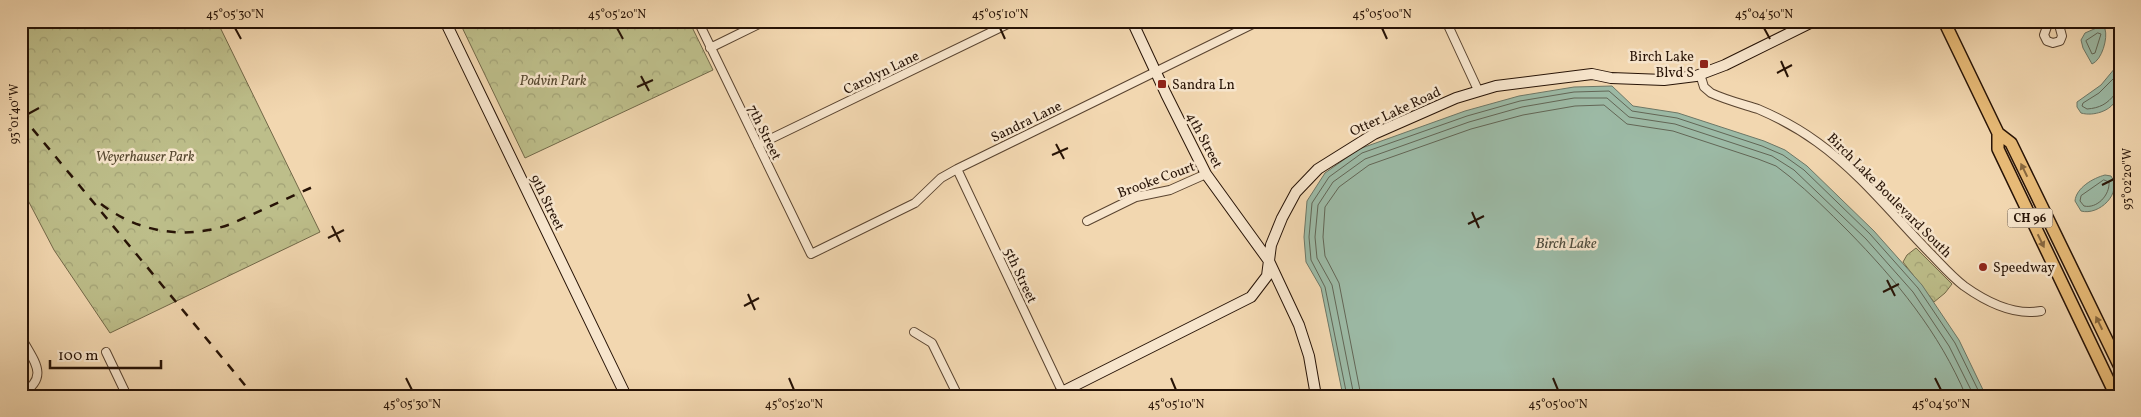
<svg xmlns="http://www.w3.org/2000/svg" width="2141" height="417" viewBox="0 0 2141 417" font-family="Vollkorn,serif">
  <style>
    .forest { fill: url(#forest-crowns); stroke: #726848 }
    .water { fill: #9cbaa6; stroke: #6d7766 }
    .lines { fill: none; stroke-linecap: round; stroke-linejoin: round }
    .shore { stroke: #626656; stroke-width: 1 }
    .street-casing { stroke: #5a4430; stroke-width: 10 }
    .secondary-casing { stroke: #271306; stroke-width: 12 }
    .primary-casing { stroke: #271306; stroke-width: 14 }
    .street { stroke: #f7e5cc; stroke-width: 8 }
    .secondary { stroke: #f7e5cc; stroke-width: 10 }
    .primary { stroke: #e9bc78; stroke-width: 11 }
    .rail { stroke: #271306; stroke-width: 2.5; stroke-dasharray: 9 9; stroke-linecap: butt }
    .oneway { fill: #88683f }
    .ticks { fill: none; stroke: #271306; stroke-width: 2 }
    .poi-dot { fill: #8f2418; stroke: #f7e5cc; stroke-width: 2 }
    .labels { text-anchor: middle; stroke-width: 5; stroke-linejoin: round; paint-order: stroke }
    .shield { fill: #f7e5cc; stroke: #655241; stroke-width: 1 }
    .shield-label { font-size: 12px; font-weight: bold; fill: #271306 }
    .poi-label { font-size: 14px; fill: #271306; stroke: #f7e5cc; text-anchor: start }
    .street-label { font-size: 14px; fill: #271306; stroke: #f7e5cc }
    .park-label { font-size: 14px; font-style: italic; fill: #54462e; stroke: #f7e5cc }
    .water-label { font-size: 15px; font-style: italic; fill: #504d3e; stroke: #f7e5cc }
    .neatline { fill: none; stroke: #271306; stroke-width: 2 }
    .ticks-label { font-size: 12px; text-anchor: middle; fill: #271306 }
  </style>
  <defs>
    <pattern id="forest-crowns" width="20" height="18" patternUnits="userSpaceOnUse" patternTransform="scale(1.25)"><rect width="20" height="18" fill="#bdbe8a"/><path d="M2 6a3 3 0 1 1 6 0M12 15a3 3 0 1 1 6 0" fill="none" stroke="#a2a276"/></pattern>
  </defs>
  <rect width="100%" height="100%" fill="#f2d7b0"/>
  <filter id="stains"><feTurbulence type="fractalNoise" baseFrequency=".004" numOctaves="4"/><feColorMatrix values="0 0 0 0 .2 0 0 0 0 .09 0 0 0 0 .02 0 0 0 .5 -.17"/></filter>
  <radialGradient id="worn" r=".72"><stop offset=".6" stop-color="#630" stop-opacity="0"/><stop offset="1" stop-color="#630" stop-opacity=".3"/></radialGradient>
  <!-- forest -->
  <path class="forest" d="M21,21H217L320,232L110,333L54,250L21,187Z
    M459,21H689L713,70L525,158Z
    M1916,248L1952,284L1945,293L1934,302L1903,262L1907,255Z"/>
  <!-- water -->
  <path class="water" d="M2101,26L2105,29C2108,38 2102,60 2092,64L2083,48L2081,40L2085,33Z
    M2120,62C2120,81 2124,104 2101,112C2095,114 2088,115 2081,113L2077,107V102L2101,85Z
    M1612,86L1633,106L1678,113L1764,141L1785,150L1807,166L1874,231L1922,285L1959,340L1986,396H1343L1321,288L1306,262L1304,237L1307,201L1325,173L1359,149L1465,111L1519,96L1574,87Z
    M2105,175L2111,176C2123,193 2099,216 2081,211L2075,201C2076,188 2093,178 2105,175Z"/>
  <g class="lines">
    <!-- shore -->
    <path class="shore" d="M2098,33L2101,34L2095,53L2092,54L2086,41Z
      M2120,72L2099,93L2083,103L2082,106L2087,109C2100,108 2107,104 2115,94L2120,92
      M2104,180L2109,182C2110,195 2097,209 2084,206L2080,201L2081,196Z
      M1347,396L1325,287L1311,260L1309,237L1312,203L1329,177L1362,153L1467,116L1520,101L1574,92L1609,91L1632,111L1677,118L1762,146L1783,155L1804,170L1870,234L1918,288L1955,343L1981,396
      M1354,396L1332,285L1317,258L1315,237L1318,205L1333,182L1365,159L1469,122L1522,107L1574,98H1607L1629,117L1675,124L1772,156L1794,170L1866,239L1913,292L1949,346L1974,396
      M1361,396L1339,283L1325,256L1323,237L1325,207L1339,187L1369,165L1471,129L1523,115L1575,106L1604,105L1627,124L1673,131L1758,159L1776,166L1789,176C1810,193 1829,212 1848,231C1896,280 1939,332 1966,396"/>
    <!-- street casing -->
    <g class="street-casing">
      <path id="street" d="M698,21L811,254L915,203L941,178L957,169L1259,21
        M1446,21L1478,90
        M2049,21L2044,35L2047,41L2053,43L2060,41L2062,36L2058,21
        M710,48L765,21
        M1700,74L1704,87L1711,93C1726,100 1742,104 1758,109C1779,118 1799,129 1817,142C1859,172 1893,215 1928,251C1940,263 1951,276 1964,286C1985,301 2014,316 2041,311
        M758,145L1014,21
        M957,169L1062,391
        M1087,221L1136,197L1170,190L1206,174
        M914,332L932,343L958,396
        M21,337C33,360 51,377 21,394
        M106,352L127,396"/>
    </g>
    <!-- secondary casing -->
    <g class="secondary-casing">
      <path id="secondary" d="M445,21L626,396
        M1132,21L1166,94L1206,174L1269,261L1299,325L1309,356L1316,396
        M1054,396L1251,297L1267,276L1271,245L1282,218L1296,192L1318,169L1374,134L1456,98L1496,86L1592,74L1611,78L1664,80L1696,76L1725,65L1814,21"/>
    </g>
    <!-- primary casing -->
    <g class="primary-casing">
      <path id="primary" d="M1944,21L1998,133L2011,143L2120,367
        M1998,133V149L2116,396"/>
    </g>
    <!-- street -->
    <use href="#street" class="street"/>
    <!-- secondary -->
    <use href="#secondary" class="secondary"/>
    <!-- primary -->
    <use href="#primary" class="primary"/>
    <!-- rail -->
    <path class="rail" d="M21,115L254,396
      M101,204C139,233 186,240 231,224L317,185"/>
  </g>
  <!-- one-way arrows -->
  <defs><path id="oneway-solid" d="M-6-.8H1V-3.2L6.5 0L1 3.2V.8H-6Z" transform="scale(1.25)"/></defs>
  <g class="oneway">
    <use href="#oneway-solid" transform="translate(2024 170) rotate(-116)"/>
    <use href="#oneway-solid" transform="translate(2041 241) rotate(64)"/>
    <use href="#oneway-solid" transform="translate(2099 323) rotate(-116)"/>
  </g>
  <!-- ticks -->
  <path class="ticks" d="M235,28L241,39M617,28L623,39M1000,28L1005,39M1382,28L1387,39M1764,28L1770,39M1781,61L1788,77M1777,73L1792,65M641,76L649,91M637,87L653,80M28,114L39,108M1056,144L1064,159M1052,155L1068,148M2102,185L2114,179M1472,212L1479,228M1468,224L1484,216M332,226L340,242M328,238L344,230M1887,280L1895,296M1883,292L1899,284M748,294L755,310M744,306L759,298M406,378L412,390M789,378L794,390M1171,378L1176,390M1553,378L1558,390M1935,378L1941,390"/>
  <!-- markers -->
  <g class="poi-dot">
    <rect x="1699" y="59" width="10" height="10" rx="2.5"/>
    <rect x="1157" y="79" width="10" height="10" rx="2.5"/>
    <circle cx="1983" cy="267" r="5"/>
  </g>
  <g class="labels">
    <!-- shield labels -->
    <rect class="shield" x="2007.5" y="208.5" width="45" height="19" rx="4"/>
    <g class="shield-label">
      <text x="2030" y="222">CH 96</text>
    </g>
    <!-- poi labels -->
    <g class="poi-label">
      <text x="1694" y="61" text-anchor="end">Birch Lake<tspan x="1694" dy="16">Blvd S</tspan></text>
      <text x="1172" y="89">Sandra Ln</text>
      <text x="1993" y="272">Speedway</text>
    </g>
    <!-- street labels -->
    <g class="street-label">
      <text transform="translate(881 72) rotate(-26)" y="5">Carolyn Lane</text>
      <text transform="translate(1395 111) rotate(-25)" y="5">Otter Lake Road</text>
      <text transform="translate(1026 121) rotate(-26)" y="5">Sandra Lane</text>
      <text transform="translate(765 132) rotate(64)" y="5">7th Street</text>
      <text transform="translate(1205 140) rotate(62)" y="5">4th Street</text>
      <text transform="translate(1156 179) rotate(-20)" y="5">Brooke Court</text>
      <text transform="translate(1890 195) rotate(45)" y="5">Birch Lake Boulevard South</text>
      <text transform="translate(548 202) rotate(64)" y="5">9th Street</text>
      <text transform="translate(1021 275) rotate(65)" y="5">5th Street</text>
    </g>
    <!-- park labels -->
    <g class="park-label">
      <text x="553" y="85">Podvin Park</text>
      <text x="145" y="161">Weyerhauser Park</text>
    </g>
    <!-- water labels -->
    <g class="water-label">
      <text x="1566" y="248">Birch Lake</text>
    </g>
  </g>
  <!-- margin -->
  <rect width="2141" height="417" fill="none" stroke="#f2d7b0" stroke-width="55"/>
  <!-- scale -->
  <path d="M50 360v8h111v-8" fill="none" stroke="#271306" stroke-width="2.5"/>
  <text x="58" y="360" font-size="15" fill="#271306" stroke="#f7e5cc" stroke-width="4" paint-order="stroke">100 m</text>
  <rect x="28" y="28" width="2086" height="362" class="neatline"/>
  <g class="ticks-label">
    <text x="235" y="18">45°05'30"N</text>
    <text x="617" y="18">45°05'20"N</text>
    <text x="1000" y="18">45°05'10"N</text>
    <text x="1382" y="18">45°05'00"N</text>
    <text x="1764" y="18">45°04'50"N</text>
    <text transform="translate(14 114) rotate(-90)" y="4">93°01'40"W</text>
    <text transform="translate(2127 179) rotate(-90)" y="4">93°02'20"W</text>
    <text x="412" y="408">45°05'30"N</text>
    <text x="794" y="408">45°05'20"N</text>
    <text x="1176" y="408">45°05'10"N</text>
    <text x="1558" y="408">45°05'00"N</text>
    <text x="1941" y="408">45°04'50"N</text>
  </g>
  <rect width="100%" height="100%" filter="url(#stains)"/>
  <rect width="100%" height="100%" fill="url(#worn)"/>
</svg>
